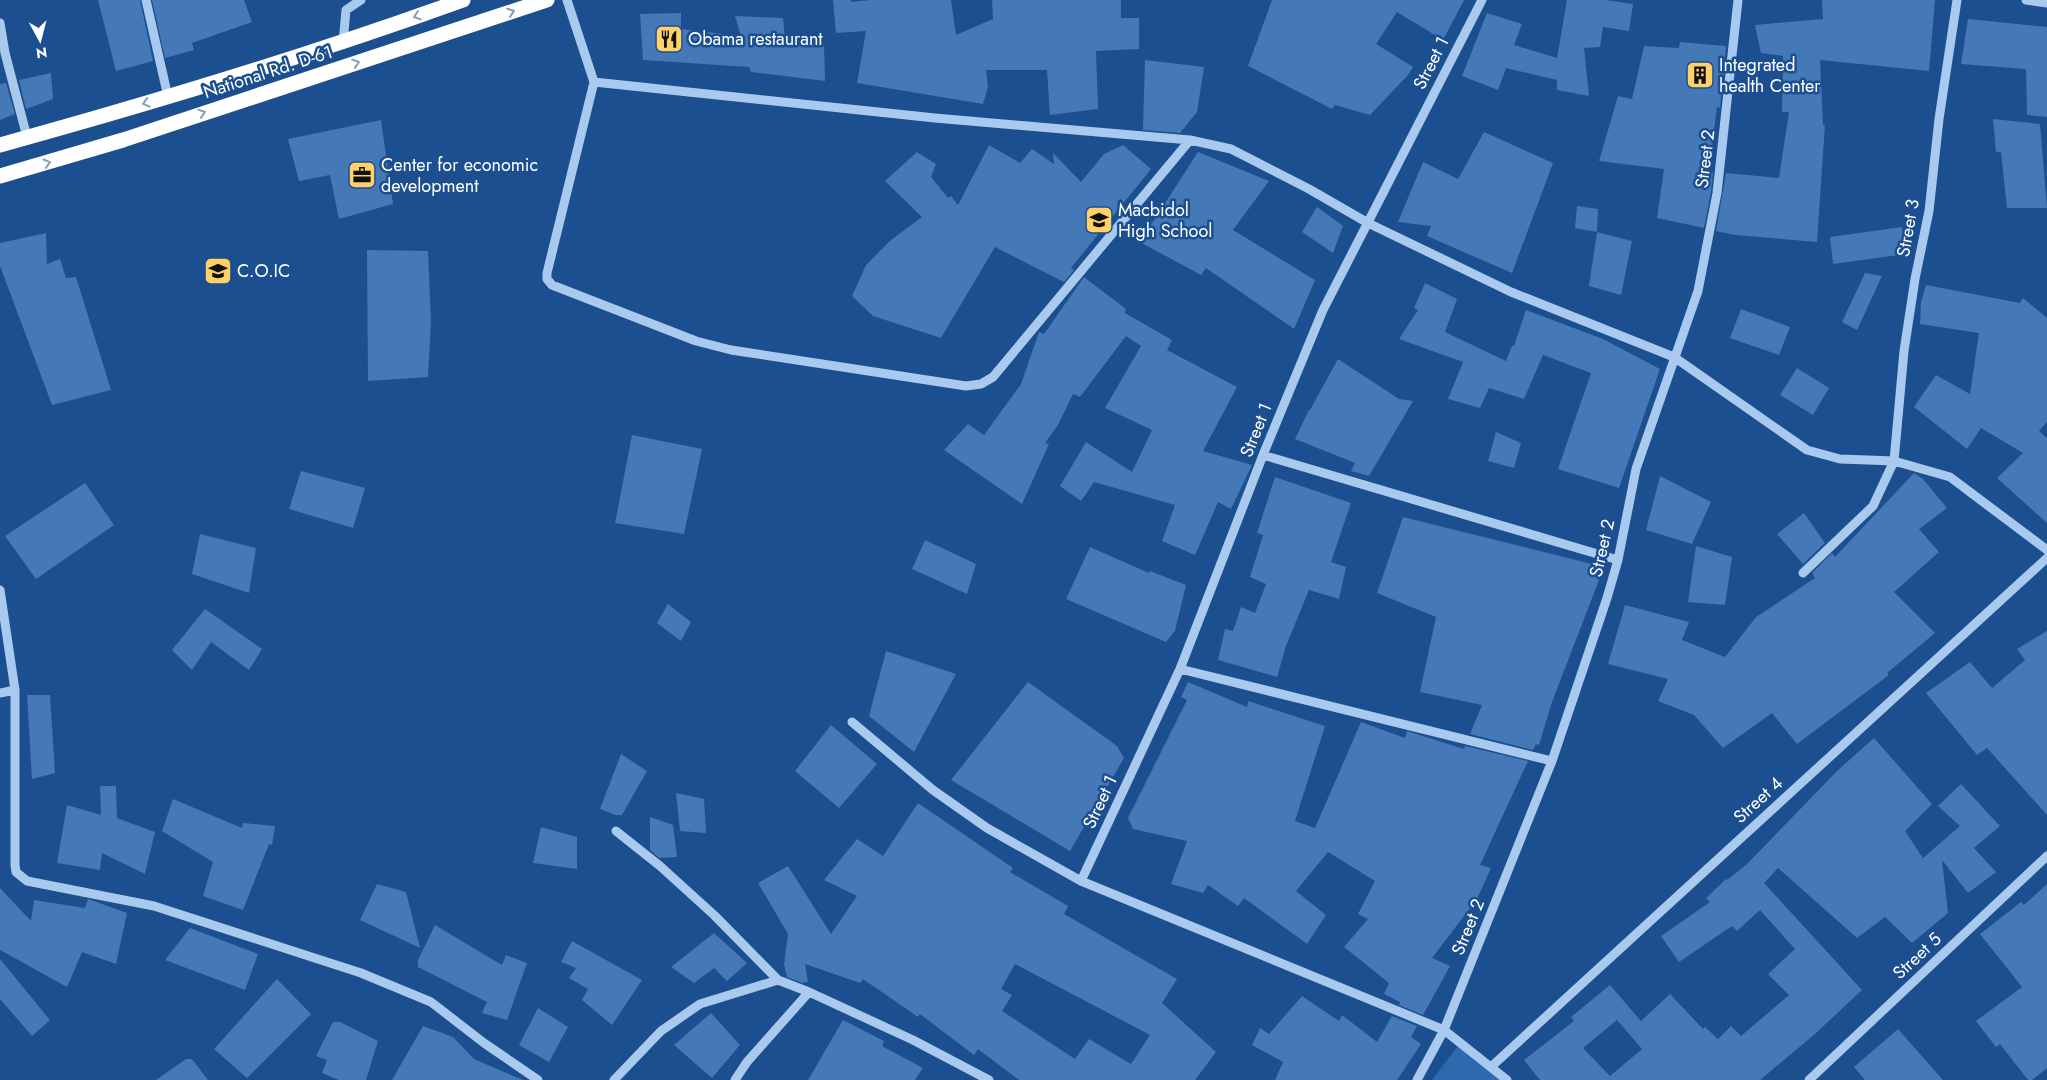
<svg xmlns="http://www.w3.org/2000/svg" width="2047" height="1080" viewBox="0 0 2047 1080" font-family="Jost,sans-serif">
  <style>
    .green { fill: #2e69ad }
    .building { fill: #4478b7; fill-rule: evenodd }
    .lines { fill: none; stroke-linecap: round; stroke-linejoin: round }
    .minor { stroke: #a9c9ee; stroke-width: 9 }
    .highway { stroke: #fff; stroke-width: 15 }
    .oneway { stroke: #829ec1 }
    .labels { text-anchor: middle; stroke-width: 5; stroke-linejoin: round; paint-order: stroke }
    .poi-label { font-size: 18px; fill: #fff; stroke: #1b4f8f; text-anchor: start }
    .street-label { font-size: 18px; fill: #fff; stroke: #1b4f8f }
  </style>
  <rect width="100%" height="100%" fill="#1b4f8f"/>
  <!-- green -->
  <path class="green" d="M1463,1039L1507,1080H1432Z"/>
  <!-- building -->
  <path class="building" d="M98,0H140L153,61L116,71Z
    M152,0H244L252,22L192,43L194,50L165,58Z
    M833,0H851V2L870,0H951L956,35L993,19L992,0H1121V18H1139V49L1096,51L1098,109L1050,115L1047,70H986L988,87L983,104L857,83L866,31L836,33Z
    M1272,0H1464L1443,40L1397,12L1376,44L1413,67L1408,75L1370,115L1335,105L1332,109L1248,66Z
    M1567,0H1606L1633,4L1629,31L1603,27L1600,47L1584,48L1589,96L1557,90V80L1506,68L1498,90L1462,76L1487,13L1522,24L1514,45L1557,58Z
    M1822,0H1935L1929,71L1820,60L1823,125H1825L1817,242L1735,235L1716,231L1726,173L1779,178L1789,112H1782L1783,56L1761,53L1755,25L1823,19Z
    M681,13V29L741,36L735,16L783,18L785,38L824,46L825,81L751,72L749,67L643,60L640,14Z
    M1968,19L2047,27V117L2027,115L2026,69L1961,64Z
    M1680,42L1726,46L1720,108L1717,107L1709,171L1713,172L1711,192L1704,228L1657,218L1664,169L1599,161L1618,96L1632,99L1644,46L1679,48Z
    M1145,60L1204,67L1197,112L1180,133L1143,130Z
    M51,73L53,99L26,109L19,80Z
    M6,83L15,114L0,120V84Z
    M1993,119L2040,124L2047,208H2007L2001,152H1996Z
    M381,120L393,204L339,219L330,175L299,181L288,139Z
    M1484,132L1553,163L1512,273L1427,236L1431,226L1398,222L1423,162L1458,179Z
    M989,145L1020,163L1032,149L1054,164L1053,153L1081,182L1104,154L1123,145L1151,169L1071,268L1074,270L1064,282L995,247L941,338L873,316L852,296L866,265L891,240L922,217L885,181L917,152L936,164L931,177L948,198L951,196L958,205Z
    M1198,152L1269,181L1233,230L1315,280L1294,329L1206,268L1201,275L1140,242Z
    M1577,206L1598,209L1597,232L1575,228Z
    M1317,207L1343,226L1333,253L1302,232Z
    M1902,227L1906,254L1833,264L1830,237Z
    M1597,232L1632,241L1621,295L1589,286Z
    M46,233L47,264L60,259L66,278L76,277L111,390L52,405L0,266V243Z
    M367,250L428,251L431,321L428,377L368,381Z
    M1865,273L1882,276L1857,330L1842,322Z
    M1084,277L1126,309L1125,313L1172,340L1167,350L1237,387L1203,451L1252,465L1231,509L1218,502L1195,555L1162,541L1175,505L1094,482L1081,501L1060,486L1086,442L1132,472L1152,430L1105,408L1141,346L1126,336L1080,397L1073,394L1058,425L1045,443L1049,444L1022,504L944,450L968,424L984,435L1021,384L1039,332L1044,334Z
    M1425,283L1457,299L1445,332L1506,361L1512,346H1514L1526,310L1603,339L1660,369L1619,488L1558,469L1591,373L1543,355L1524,399L1489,388L1480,408L1448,399L1463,362L1399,339L1418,310L1414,308Z
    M1926,285L2020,303L2023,298L2047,318V422L2039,431L2047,438V523L1997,478L2023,453L1981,428L1967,449L1914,407L1936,375L1970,394L1979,333L1920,324L1921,302Z
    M1741,309L1790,327L1779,355L1730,338Z
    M1338,359L1399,399L1413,401L1369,476L1351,471L1355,463L1295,439L1309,410H1310Z
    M1797,368L1829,388L1813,415L1780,395Z
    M1496,432L1521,443L1514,468L1488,461Z
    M632,435L702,449L684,534L615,523Z
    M301,471L365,488L353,528L289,509Z
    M1914,473L1923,479L1947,508L1919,529L1939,552L1894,592L1935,633L1887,673L1889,675L1797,744L1772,713L1723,748L1694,715L1658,701L1668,679L1608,664L1625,605L1689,622L1682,640L1725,657L1756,617L1815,578L1812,573L1832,553L1835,557Z
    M1660,476L1711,502L1692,544L1646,530Z
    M1275,477L1351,503L1331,562L1346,567L1339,599L1309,590L1286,646L1277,677L1218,660L1225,629L1233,631L1241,607L1255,613L1266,584L1250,577L1263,535L1257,533Z
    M85,483L114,525L36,579L5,536Z
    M1804,513L1825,543L1803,564L1777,534Z
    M1403,517L1604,567L1552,702L1539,745L1536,744L1533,750L1470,734L1482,705L1420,692L1436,617L1377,593Z
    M200,534L256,548L249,593L192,574Z
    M925,540L976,564L967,594L912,569Z
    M1696,546L1732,557L1725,605L1688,602Z
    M1090,547L1149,573L1150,571L1186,585L1175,631L1166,642L1066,599Z
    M668,604L691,622L681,641L657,623Z
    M205,609L262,649L249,670L211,642L192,670L172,650Z
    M2047,631V815L1987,748L1977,755L1926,693L1970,662L1992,688L2025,660L2017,649Z
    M886,651L956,674L914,752L869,716Z
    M1028,682L1117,746L1124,758L1070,851L951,780Z
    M1188,682L1247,707L1248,701L1325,726L1295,821L1315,828L1361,722L1405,738L1407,731L1464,749L1465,746L1528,761L1480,865L1491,868L1477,899L1432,958L1450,966L1423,1015L1399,1005L1400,1002L1384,994L1389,983L1344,947L1368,919L1358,914L1375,881L1328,852L1296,891L1326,915L1307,944L1244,898L1238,906L1208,885L1203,893L1171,884L1187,841L1133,829L1128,818L1187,700L1181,697Z
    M27,695H50L55,773L32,779Z
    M831,725L877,764L839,808L795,771Z
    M1874,738L1932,804L1905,831L1923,858L1960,826L1938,806L1961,784L2000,826L1974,848L1996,872L1968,893L1942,860L1948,913L1912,943L1885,917L1857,938L1778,868L1764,883L1862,990L1815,1034L1760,1080H1540L1524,1060L1574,1021L1571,1017L1610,985L1641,1021L1670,994L1703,1029L1705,1027L1718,1039L1731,1026L1741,1036L1789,995L1768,974L1795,949L1760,910L1737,931L1732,926L1679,962L1661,936L1710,902L1706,898L1726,879L1727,880L1746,865L1838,770ZM1617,1020L1642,1049L1610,1076L1583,1048Z
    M621,754L647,771L622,815H615L600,809Z
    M100,786H116L117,818L155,832L145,874L102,853L100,870L57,863L67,805L101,815Z
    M676,793L704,799L706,833L680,831Z
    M173,799L242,828L243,823L275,826L272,845L269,844L243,910L203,896L213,862L162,831Z
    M918,803L1013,868L1010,872L1068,906L1064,914L1177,979L1162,1003L1216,1052L1195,1080H1019L978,1049L974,1055L920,1014L918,1017L863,979L860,983L805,964L808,982L802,983L787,977L784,964L788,934L758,883L788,866L831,934L857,896L824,880L857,839L883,856ZM1015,964L1150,1035L1131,1064L1089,1039L1075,1059L1002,1011L1012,995L1001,989Z
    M650,817L673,825L677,857L659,858L650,850Z
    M541,827L577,837V869L533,863Z
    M377,884L406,892L420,948L360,920Z
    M2047,884V1068L2032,1080H2028L2000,1044L1996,1047L1976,1021L2022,987L1980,934L2021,902L2024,905Z
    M0,888L31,921L34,900L85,908L88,899L127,913L116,964L82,952L67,987L0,950Z
    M435,925L502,965L506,955L527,963L507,1020L482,1013L487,1002L418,967V960Z
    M190,928L258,954L245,990L165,960Z
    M714,933L747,963L727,981L714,968L694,983L671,967Z
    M572,941L642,980L612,1025L582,1000L588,989L569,978L576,968L561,962Z
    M0,959L50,1020L32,1036L0,999Z
    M277,979L311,1014L247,1078L214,1049Z
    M1302,996L1339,1021L1342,1015L1377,1042L1392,1016L1417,1026L1411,1037L1421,1044L1397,1080H1275L1283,1062L1252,1045L1260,1028L1269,1034Z
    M538,1008L568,1027L549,1062L519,1045Z
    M711,1013L740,1045L712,1078L674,1045Z
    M843,1020L884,1041L882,1046L923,1068L915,1080H808Z
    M333,1022H340L378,1041L366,1080H339L322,1073L327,1060L316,1056Z
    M423,1026L453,1037L474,1059L523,1080H392Z
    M1898,1029L1943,1080H1865L1854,1067Z
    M186,1059H192L208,1080H156Z"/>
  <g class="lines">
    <!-- minor -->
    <path class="minor" d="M146,0L168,97
      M567,0L594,82L935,118L1190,140L1231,149L1309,189L1368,223L1511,292L1674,357L1807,450L1840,459L1894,461L1950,477L2047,550
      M2026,0L2047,3
      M0,23L5,53L27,137
      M343,43L346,10L361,0
      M594,82L547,273V279L552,285L696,341L731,350L966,386L981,384L993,377L1190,140
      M1263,455L1618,560
      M1803,573L1873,506L1894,461L1904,351L1915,279L1929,211L1939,119L1957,0
      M0,590L15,690
      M1180,669L1552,761
      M0,693L15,690V865L16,872L27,881L154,906L361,973L431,1002L484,1043L538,1080
      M852,722L933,790L987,828L1081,881L1444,1030L1507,1080
      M616,831L660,866L714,915L778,980
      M1081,881L1180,669L1263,455L1323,310L1482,0
      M1492,1066L2047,558
      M614,1080L661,1031L700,1004L778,980L809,992L913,1040L989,1080
      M735,1080L747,1062L809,992
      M1417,1080L1444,1030L1552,761L1607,598L1618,560L1636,469L1698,291L1717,193L1738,0
      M1809,1080L2047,856"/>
    <!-- highway -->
    <path class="highway" d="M0,145C156,102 311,55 463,0
      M0,176L123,140L547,0"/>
  </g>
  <!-- one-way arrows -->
  <defs><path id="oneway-chevron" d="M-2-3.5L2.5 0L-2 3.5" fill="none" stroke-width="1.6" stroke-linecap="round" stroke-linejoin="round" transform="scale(1.25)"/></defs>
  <g class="oneway">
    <use href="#oneway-chevron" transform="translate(511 12) rotate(-18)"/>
    <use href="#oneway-chevron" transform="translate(417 16) rotate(161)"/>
    <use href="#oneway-chevron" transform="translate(356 63) rotate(-18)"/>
    <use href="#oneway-chevron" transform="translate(146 103) rotate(164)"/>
    <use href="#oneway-chevron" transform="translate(202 113) rotate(-18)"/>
    <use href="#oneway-chevron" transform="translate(47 163) rotate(-16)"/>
  </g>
  <!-- icons -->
  <defs>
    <g id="restaurant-square" transform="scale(1.4375)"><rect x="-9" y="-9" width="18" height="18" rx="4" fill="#ffd166" stroke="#1b4f8f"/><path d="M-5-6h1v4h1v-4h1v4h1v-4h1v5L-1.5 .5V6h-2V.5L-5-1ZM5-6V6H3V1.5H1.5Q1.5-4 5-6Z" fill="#111"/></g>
    <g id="building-square" transform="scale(1.4375)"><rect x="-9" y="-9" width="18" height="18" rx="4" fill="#ffd166" stroke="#1b4f8f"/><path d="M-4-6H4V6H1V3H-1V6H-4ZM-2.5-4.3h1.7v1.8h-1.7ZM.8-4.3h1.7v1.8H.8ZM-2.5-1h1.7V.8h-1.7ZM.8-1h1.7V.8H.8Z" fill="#111"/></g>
    <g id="office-square" transform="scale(1.4375)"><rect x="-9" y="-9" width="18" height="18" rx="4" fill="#ffd166" stroke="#1b4f8f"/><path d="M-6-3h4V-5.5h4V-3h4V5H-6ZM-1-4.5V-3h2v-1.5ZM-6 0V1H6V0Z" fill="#111"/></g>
    <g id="school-square" transform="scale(1.4375)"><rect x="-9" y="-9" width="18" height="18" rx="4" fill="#ffd166" stroke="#1b4f8f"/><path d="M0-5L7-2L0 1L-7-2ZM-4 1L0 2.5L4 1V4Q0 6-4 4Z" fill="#111"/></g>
    <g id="university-square" transform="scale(1.4375)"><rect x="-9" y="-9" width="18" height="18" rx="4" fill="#ffd166" stroke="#1b4f8f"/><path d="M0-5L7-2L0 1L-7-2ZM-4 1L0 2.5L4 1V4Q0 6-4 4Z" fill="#111"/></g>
  </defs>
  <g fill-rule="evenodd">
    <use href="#restaurant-square" x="669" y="39"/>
    <use href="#building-square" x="1700" y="75"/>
    <use href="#office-square" x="362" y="175"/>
    <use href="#school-square" x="1099" y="220"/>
    <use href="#university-square" x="218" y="271"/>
  </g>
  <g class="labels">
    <!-- poi labels -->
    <g class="poi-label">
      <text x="688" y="45">Obama restaurant</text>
      <text x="1719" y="71">Integrated<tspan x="1719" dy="21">health Center</tspan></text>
      <text x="381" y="171">Center for economic<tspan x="381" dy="21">development</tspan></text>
      <text x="1118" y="216">Macbidol<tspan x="1118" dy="21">High School</tspan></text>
      <text x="237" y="277">C.O.IC</text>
    </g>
    <!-- street labels -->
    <g class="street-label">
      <text transform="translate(1431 63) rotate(-63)" y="6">Street 1</text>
      <text transform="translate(268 72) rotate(-18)" y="6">National Rd. D-61</text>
      <text transform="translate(1705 159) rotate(-83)" y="6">Street 2</text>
      <text transform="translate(1908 228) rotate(-80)" y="6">Street 3</text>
      <text transform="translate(1256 430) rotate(-68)" y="6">Street 1</text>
      <text transform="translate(1602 548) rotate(-77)" y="6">Street 2</text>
      <text transform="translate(1758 800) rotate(-42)" y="6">Street 4</text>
      <text transform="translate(1100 802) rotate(-65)" y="6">Street 1</text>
      <text transform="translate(1468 927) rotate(-68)" y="6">Street 2</text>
      <text transform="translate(1917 956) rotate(-43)" y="6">Street 5</text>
    </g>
  </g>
  <!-- north arrow -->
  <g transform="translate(40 40) rotate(173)" stroke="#1b4f8f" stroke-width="4" paint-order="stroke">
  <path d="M0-4L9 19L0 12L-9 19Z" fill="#ffffff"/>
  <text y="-8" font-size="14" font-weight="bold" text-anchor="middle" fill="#ffffff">N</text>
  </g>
</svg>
